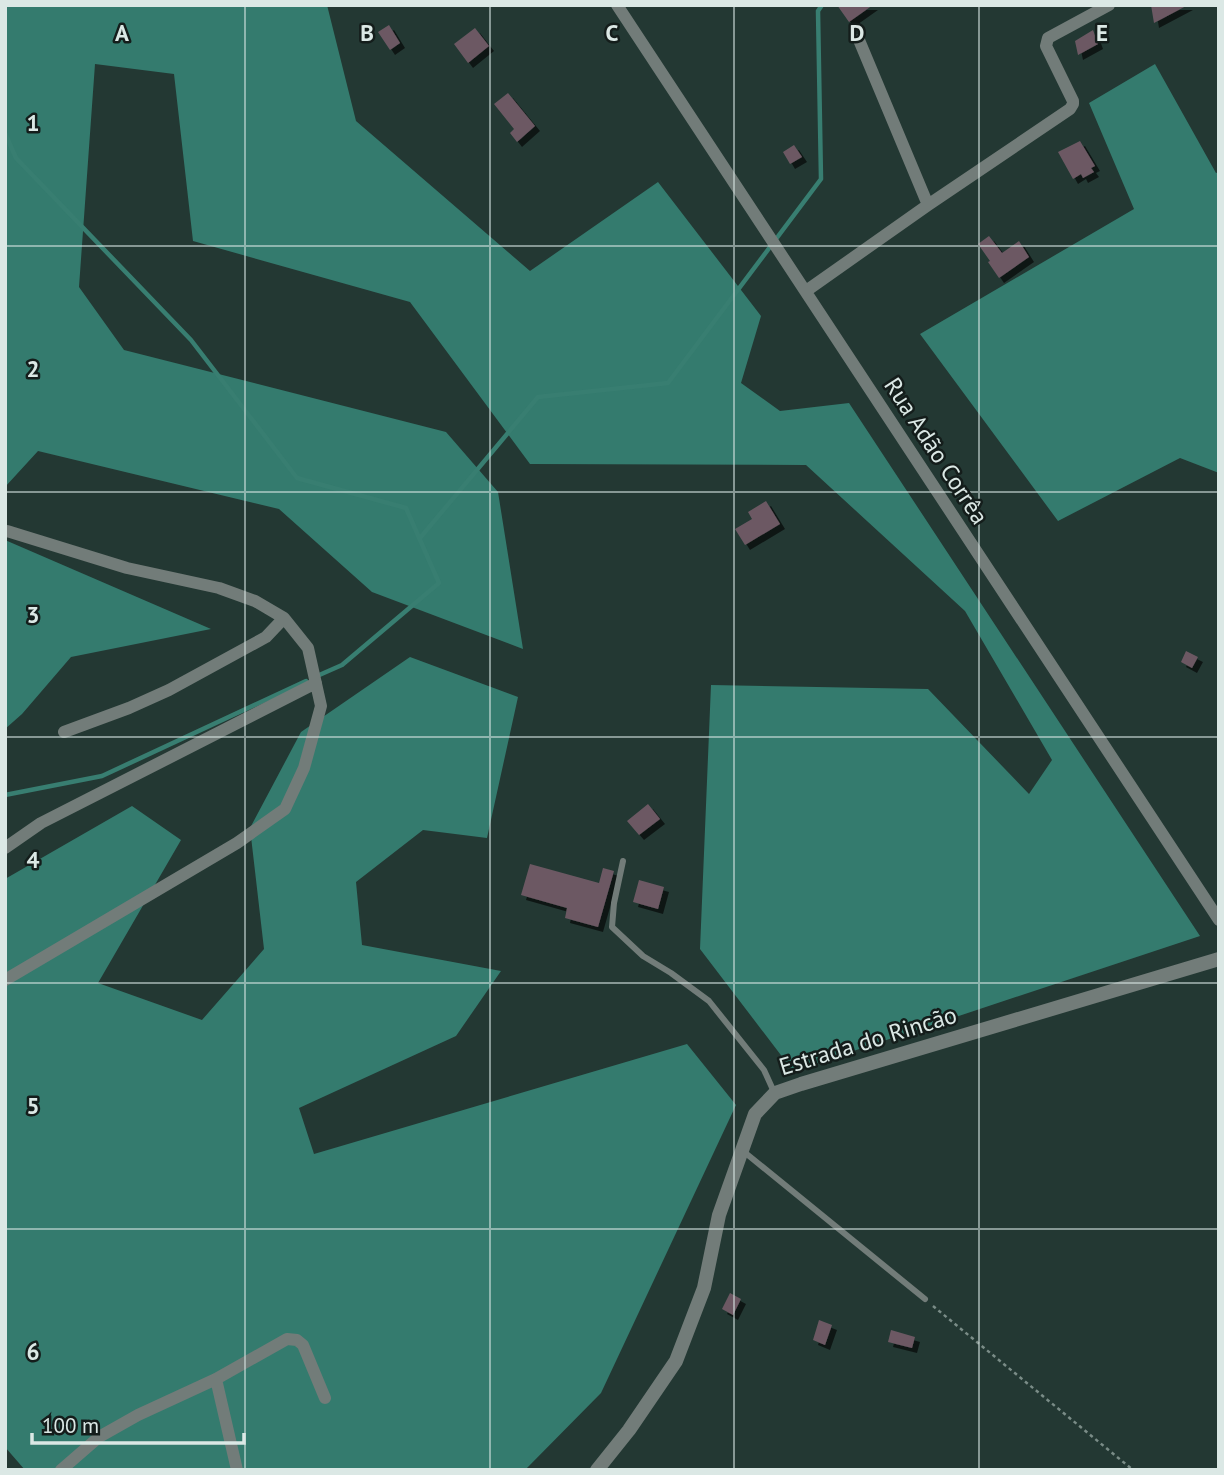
<svg xmlns="http://www.w3.org/2000/svg" width="1224" height="1475" viewBox="0 0 1224 1475" font-family="'PT Sans',sans-serif">
  <style>
    .forest { fill: #347b6e }
    .lines { fill: none; stroke-linecap: round; stroke-linejoin: round }
    .stream { stroke: #387e71; stroke-width: 4.5 }
    .building { fill: #6c5963; filter: url(#shadow) }
    .path { stroke: #7a8c87; stroke-width: 2.5; stroke-dasharray: 3.5 3.5; stroke-linecap: butt }
    .service { stroke: #727c79; stroke-width: 6 }
    .minor { stroke: #727c79; stroke-width: 12 }
    .tertiary { stroke: #727c79; stroke-width: 14 }
    .grid { fill: none; stroke: #dbe8e5; stroke-width: 2; stroke-opacity: 0.55 }
    .labels { text-anchor: middle; stroke-width: 5; stroke-linejoin: round; paint-order: stroke }
    .street-label { font-size: 24px; fill: #dbe8e5; stroke: #141d1b }
    .grid-label { font-size: 23px; text-anchor: middle; font-weight: bold; fill: #dbe8e5; stroke: #141d1b; stroke-width: 5; stroke-linejoin: round; paint-order: stroke }
  </style>
  <defs>
    <filter id="shadow"><feDropShadow dx="5" dy="5" stdDeviation="0" flood-color="#0009"/></filter>
  </defs>
  <rect width="100%" height="100%" fill="#233833"/>
  <!-- forest -->
  <path class="forest" d="M5,5H327L356,121L530,271L658,182L761,316L741,383L780,411L849,403L1200,936L793,1071L700,949L711,685L928,689L1029,794L1052,760L965,611L806,465L530,464L410,302L193,241L174,74L95,64L79,287L124,350L446,432L498,492L523,649L372,592L279,509L38,451L5,487Z
    M1155,64L1216,173L1219,172V473L1180,458L1058,521L920,334L1134,209L1089,103Z
    M5,540L211,629L71,657L22,714L5,729Z
    M410,657L518,697L487,838L423,830L356,882L362,945L501,971L456,1036L299,1108L314,1154L687,1044L736,1105L601,1393L525,1470H25L5,1447V879L132,806L181,840L98,983L202,1020L264,949L250,828L301,732Z"/>
  <g class="lines">
    <!-- stream -->
    <path class="stream" d="M5,133L16,158L191,340L297,478L406,508L439,583L342,665L317,676
      M420,538L538,397L668,383L821,179L818,11L822,5
      M5,795L102,776L306,681"/>
  </g>
  <!-- building -->
  <path class="building" d="M837,5H873L849,22Z
    M1151,5H1188L1154,23Z
    M389,25L400,43L390,50L378,32Z
    M475,28L489,46L468,63L454,44Z
    M1093,30L1098,44L1078,55L1075,41Z
    M508,93L535,126L517,142L510,133L514,129L494,104Z
    M1080,141L1095,166L1091,168L1094,172L1083,178L1081,174L1073,179L1058,152Z
    M794,145L802,157L790,164L783,152Z
    M989,236L1002,253L1019,241L1029,257L999,278L988,262L990,261L978,244Z
    M766,501L780,524L745,545L735,529L752,519L748,512Z
    M1186,651L1198,657L1192,668L1181,662Z
    M648,804L660,819L639,835L627,821Z
    M530,864L599,883L603,868L614,871L598,927L565,918L567,908L521,895Z
    M639,880L664,887L658,909L633,902Z
    M730,1293L741,1299L733,1315L722,1309Z
    M819,1320L832,1325L825,1345L813,1340Z
    M891,1330L915,1337L912,1348L888,1342Z"/>
  <g class="lines">
    <!-- path -->
    <path class="path" d="M933,1306L1133,1470"/>
    <!-- service -->
    <path class="service" d="M623,861L614,903L612,927L643,956L671,973L709,1001L764,1070L774,1092
      M743,1151L925,1299"/>
    <!-- minor -->
    <path class="minor" d="M617,5L1219,920
      M859,40L928,205
      M806,291L928,205L1070,109L1073,104V101L1046,46L1048,38L1109,5
      M5,532L7,531L127,568L219,588L255,601L284,618L308,648L321,706L304,768L285,809L237,843L5,980
      M64,732L129,708L169,690L266,637L284,618
      M5,848L41,823L316,683
      M216,1379L237,1470
      M61,1470L99,1437L138,1415L216,1379L287,1339L297,1340L303,1345L325,1398"/>
    <!-- tertiary -->
    <path class="tertiary" d="M597,1470L629,1430L676,1361L704,1288L719,1215L755,1114L775,1093L801,1084L1219,959"/>
  </g>
  <!-- grid -->
  <path class="grid" d="M245,5V1470M490,5V1470M734,5V1470M979,5V1470M5,246H1219M5,492H1219M5,737H1219M5,983H1219M5,1229H1219"/>
  <g class="labels">
    <!-- street labels -->
    <g class="street-label">
      <text transform="translate(936 451) rotate(57)" y="8">Rua Adão Corrêa</text>
      <text transform="translate(868 1041) rotate(-17)" y="8">Estrada do Rincão</text>
    </g>
  </g>
  <g class="grid-label">
    <text x="122" y="41">A</text>
    <text x="367" y="41">B</text>
    <text x="612" y="41">C</text>
    <text x="857" y="41">D</text>
    <text x="1102" y="41">E</text>
    <text x="33" y="131">1</text>
    <text x="33" y="377">2</text>
    <text x="33" y="623">3</text>
    <text x="33" y="868">4</text>
    <text x="33" y="1114">5</text>
    <text x="33" y="1360">6</text>
  </g>
  <!-- border -->
  <rect width="1224" height="1475" fill="none" stroke="#dbe8e5" stroke-width="14"/>
  <!-- scale -->
  <path d="M32 1433v10h212v-10" fill="none" stroke="#dbe8e5" stroke-width="3.5"/>
  <text x="42" y="1433" font-size="21" fill="#dbe8e5" stroke="#141d1b" stroke-width="5" paint-order="stroke">100 m</text>
</svg>
